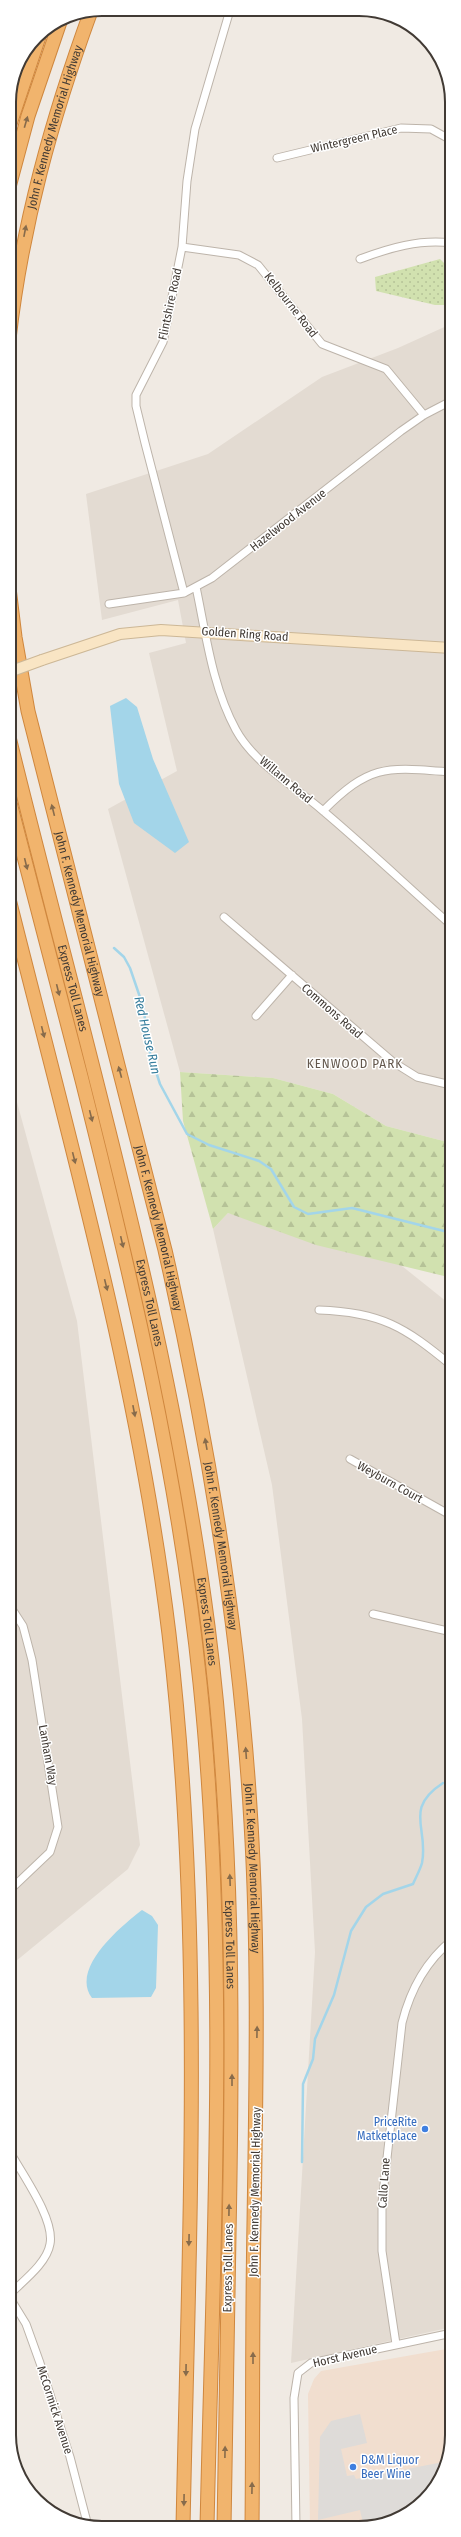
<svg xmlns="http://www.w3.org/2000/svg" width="461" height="2537" viewBox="0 0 461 2537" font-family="'Fira Sans Condensed',sans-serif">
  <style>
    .residential { fill: #e3dbd2 }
    .commercial { fill: #f1decf }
    .grass { fill: url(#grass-dots) }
    .forest { fill: url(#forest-firs) }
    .parking { fill: #dedbd8 }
    .water { fill: #a3d5e9 }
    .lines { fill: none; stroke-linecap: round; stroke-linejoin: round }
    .stream { stroke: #a3d5e9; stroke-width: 2.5 }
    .street-casing { stroke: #bdb4aa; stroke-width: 9 }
    .secondary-casing { stroke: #ccb796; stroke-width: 12 }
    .highway-casing { stroke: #cf873e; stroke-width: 15 }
    .street { stroke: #fff; stroke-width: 7 }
    .secondary { stroke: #f9e5c4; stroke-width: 10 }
    .highway { stroke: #f1b46d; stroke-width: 13 }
    .secondary-bridge-casing { stroke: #ccb796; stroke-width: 12; stroke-linecap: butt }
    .secondary-bridge { stroke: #f9e5c4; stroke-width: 10 }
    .oneway { fill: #876b4b }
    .shop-dot { fill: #3f7fe0; stroke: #fff; stroke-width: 1.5 }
    .labels { text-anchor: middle; stroke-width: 3; stroke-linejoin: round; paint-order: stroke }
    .street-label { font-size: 12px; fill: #413a34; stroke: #fff }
    .shop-label { font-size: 12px; fill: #366cbe; stroke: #fff; text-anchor: end }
    .water-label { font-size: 13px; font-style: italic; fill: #357d9c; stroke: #fff }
    .neighbourhood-label { font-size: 13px; letter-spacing: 1px; fill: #63574c; stroke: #fff }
    .rim { fill: none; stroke: #413a34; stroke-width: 2 }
  </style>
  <defs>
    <pattern id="grass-dots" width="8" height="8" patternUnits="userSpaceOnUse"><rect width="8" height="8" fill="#d1e1af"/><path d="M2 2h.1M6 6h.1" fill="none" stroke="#b5c297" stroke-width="1.8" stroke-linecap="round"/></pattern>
    <pattern id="forest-firs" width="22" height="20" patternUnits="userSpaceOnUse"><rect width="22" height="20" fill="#d1e1af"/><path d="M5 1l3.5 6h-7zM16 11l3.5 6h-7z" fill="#b5c297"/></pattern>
  </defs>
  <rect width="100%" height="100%" fill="#f0eae3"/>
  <!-- residential -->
  <path class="residential" d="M451,324V1143L386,1126L333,1094L273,1078L180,1072L108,809L177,771L149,653L186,643L178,600L102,620L86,494L208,454L322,377L398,348Z
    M9,1073L77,1321L140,1845L128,1869L10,1966Z
    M228,1213L387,1254L452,1306V2327L291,2363L315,1952L302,1719L272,1485L213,1229Z"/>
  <!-- commercial -->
  <path class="commercial" d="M452,2348V2441L429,2497L400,2518L371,2527H310L308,2394L314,2379L321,2371Z"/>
  <!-- grass -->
  <path class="grass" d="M440,259L451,270V305H435L376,291L375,277Z"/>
  <!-- forest -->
  <path class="forest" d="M180,1072L273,1078L333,1094L386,1126L451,1143L452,1280L444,1276L316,1245L228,1213L213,1229L183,1121Z"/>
  <!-- parking -->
  <path class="parking" d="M360,2414L367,2443L341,2449L347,2476L354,2475L356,2479L443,2462L429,2497L400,2518L371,2527H364L360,2510L318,2520L320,2437L331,2421Z"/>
  <!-- water -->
  <path class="water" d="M126,698L137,707L153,759L189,842L175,853L134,823L119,784L110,706Z
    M142,1910L152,1916L158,1925L156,1988L151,1997L92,1998C70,1969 120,1927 142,1910Z"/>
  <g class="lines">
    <!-- stream -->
    <path class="stream" d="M114,948L124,957L130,968L143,1006L150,1053L160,1084L187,1134L209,1145L259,1161L271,1169L294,1207L308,1214L352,1208L452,1233
      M302,2162L303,2084L313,2059L315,2039L334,1995L351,1931L366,1907L383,1894L413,1884C416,1877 420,1870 422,1863C429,1828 403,1809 443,1783"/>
    <!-- street casing -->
    <g class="street-casing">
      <path id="street" d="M277,158L401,128L431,129L451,140
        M182,247L239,255L258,265L322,344L386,369L424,415
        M360,259C389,248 420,239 451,243
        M196,587C206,634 212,686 236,730C254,763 294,786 322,810C366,847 408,887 451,925
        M184,593L145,443L136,406V395L163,342L182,247L187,181L195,129L230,10
        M109,604L184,593L212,578L401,431L424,415L451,401
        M323,811C371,763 387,767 451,772
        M224,917L393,1062L417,1077L451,1085
        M256,1016L292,975
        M319,1310C381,1312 405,1327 452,1366
        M350,1459L452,1516
        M10,1606L23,1626L32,1660L58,1827L50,1852L10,1890
        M373,1614L452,1632
        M10,2152C22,2174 55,2219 50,2244C47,2263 23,2281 10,2294
        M10,2298L26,2324L40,2363L70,2457L88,2526
        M396,2344L382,2251V2203L402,2023C410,1991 425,1962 452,1940
        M296,2527L294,2398L298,2373L311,2363L452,2333"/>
    </g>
    <!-- secondary casing -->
    <g class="secondary-casing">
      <path id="secondary" d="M42,660L120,634L161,630L451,648"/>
    </g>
    <!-- highway casing -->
    <g class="highway-casing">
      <g id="highway">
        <path d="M9,127L40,34"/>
        <path d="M9,187L28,116L61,19"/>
        <path id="s1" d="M9,339C22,225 52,118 91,11"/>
        <path id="s2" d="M9,588L15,637L28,711L165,1250C208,1439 240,1629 251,1823C259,1957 256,2090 254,2223C252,2325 253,2426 252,2527"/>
        <path id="s3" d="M9,737C81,1032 169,1324 208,1626C234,1830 233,2030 229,2235C227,2332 226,2430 224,2527"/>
        <path d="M9,799C34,893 58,987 82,1080C132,1279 179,1479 200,1683C229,1964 213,2246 207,2527"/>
        <path d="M9,899C70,1143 139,1385 169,1634C204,1931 189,2229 183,2527"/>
      </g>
    </g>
    <!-- street -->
    <use href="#street" class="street"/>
    <!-- secondary -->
    <use href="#secondary" class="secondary"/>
    <!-- highway -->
    <use href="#highway" class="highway"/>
    <!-- secondary-bridge casing -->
    <g class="secondary-bridge-casing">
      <path id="secondary-bridge" d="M9,672L42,660"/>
    </g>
    <!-- secondary-bridge -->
    <use href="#secondary-bridge" class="secondary-bridge"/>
  </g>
  <!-- one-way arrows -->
  <defs><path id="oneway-solid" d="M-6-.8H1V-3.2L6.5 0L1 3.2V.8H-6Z"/></defs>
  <g class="oneway">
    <use href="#oneway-solid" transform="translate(26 122) rotate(-74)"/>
    <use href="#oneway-solid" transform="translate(25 231) rotate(-79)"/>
    <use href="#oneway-solid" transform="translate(53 810) rotate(-104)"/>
    <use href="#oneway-solid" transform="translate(26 864) rotate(76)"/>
    <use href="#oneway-solid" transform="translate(58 990) rotate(76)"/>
    <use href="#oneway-solid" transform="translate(43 1032) rotate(76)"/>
    <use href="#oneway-solid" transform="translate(120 1072) rotate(-105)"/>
    <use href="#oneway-solid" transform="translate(91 1116) rotate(76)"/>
    <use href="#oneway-solid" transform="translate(74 1158) rotate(76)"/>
    <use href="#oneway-solid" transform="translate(122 1242) rotate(77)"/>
    <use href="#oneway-solid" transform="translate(106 1285) rotate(76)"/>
    <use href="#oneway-solid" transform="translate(134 1411) rotate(79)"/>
    <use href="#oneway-solid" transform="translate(206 1444) rotate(-100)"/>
    <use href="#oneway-solid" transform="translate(246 1753) rotate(-94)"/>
    <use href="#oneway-solid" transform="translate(230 1880) rotate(-92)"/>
    <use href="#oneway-solid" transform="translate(257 2032) rotate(-89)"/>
    <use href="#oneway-solid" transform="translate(232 2080) rotate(-90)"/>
    <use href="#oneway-solid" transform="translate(229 2210) rotate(-89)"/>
    <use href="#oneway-solid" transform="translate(189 2240) rotate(91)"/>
    <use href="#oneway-solid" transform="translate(253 2358) rotate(-90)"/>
    <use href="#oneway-solid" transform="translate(186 2370) rotate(91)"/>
    <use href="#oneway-solid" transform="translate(225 2452) rotate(-89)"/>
    <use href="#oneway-solid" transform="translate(252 2488) rotate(-89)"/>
    <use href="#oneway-solid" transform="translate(184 2500) rotate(91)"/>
  </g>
  <!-- markers -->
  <g class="shop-dot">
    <circle cx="425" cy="2129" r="4"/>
    <circle cx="353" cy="2467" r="4"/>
  </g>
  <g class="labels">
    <!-- street labels -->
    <g class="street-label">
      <text dy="4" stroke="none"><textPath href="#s1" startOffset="217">John F. Kennedy Memorial Highway</textPath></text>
      <text transform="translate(354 139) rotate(-13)" y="4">Wintergreen Place</text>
      <text transform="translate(170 304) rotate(-78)" y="4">Flintshire Road</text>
      <text transform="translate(291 305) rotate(52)" y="4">Kelbourne Road</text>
      <text transform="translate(288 520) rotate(-38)" y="4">Hazelwood Avenue</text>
      <text transform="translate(245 634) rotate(4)" y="4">Golden Ring Road</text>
      <text transform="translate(286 780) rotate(40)" y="4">Willann Road</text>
      <text dy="4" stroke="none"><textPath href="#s2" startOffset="334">John F. Kennedy Memorial Highway</textPath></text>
      <text dy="4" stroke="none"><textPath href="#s3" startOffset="259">Express Toll Lanes</textPath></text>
      <text transform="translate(332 1011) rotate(41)" y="4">Commons Road</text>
      <text dy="4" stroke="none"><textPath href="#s2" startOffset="658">John F. Kennedy Memorial Highway</textPath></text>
      <text dy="4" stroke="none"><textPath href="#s3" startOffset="583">Express Toll Lanes</textPath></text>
      <text transform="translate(390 1482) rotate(29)" y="4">Weyburn Court</text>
      <text dy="4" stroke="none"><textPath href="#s2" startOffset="982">John F. Kennedy Memorial Highway</textPath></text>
      <text dy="4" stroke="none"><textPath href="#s3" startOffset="907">Express Toll Lanes</textPath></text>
      <text transform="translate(48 1755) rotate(80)" y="4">Lanham Way</text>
      <text dy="4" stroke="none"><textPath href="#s2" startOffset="1306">John F. Kennedy Memorial Highway</textPath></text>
      <text dy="4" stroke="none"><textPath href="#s3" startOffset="1231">Express Toll Lanes</textPath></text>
      <text transform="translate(384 2183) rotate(-86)" y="4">Callo Lane</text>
      <text transform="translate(255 2192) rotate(-89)" y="4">John F. Kennedy Memorial Highway</text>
      <text transform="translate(228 2268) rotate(-89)" y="4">Express Toll Lanes</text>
      <text transform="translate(345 2356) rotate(-13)" y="4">Horst Avenue</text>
      <text transform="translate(55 2410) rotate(72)" y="4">McCormick Avenue</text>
    </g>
    <!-- shop labels -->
    <g class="shop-label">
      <text x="417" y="2126">PriceRite<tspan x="417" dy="14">Matketplace</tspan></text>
      <text x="361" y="2464" text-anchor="start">D&amp;M Liquor<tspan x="361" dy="14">Beer Wine</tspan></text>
    </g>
    <!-- water labels -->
    <g class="water-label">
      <text transform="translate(148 1035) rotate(77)" y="5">Red House Run</text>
    </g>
    <!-- neighbourhood labels -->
    <g class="neighbourhood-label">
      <text x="355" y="1068">KENWOOD PARK</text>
    </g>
  </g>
  <!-- crop -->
  <path d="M0 0H461V2537H0ZM102 16H359A86 86 0 0 1 445 102V2435A86 86 0 0 1 359 2521H102A86 86 0 0 1 16 2435V102A86 86 0 0 1 102 16Z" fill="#fff" fill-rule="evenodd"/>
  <path class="rim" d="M102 16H359A86 86 0 0 1 445 102V2435A86 86 0 0 1 359 2521H102A86 86 0 0 1 16 2435V102A86 86 0 0 1 102 16Z"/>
</svg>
